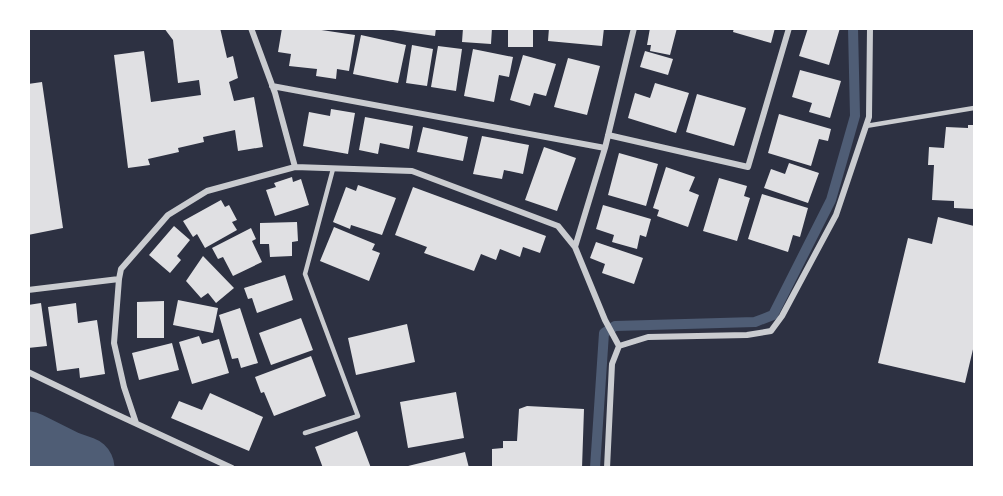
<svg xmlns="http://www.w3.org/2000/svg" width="1003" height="496" viewBox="0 0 1003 496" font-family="Lato,sans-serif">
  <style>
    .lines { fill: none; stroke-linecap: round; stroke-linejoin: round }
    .stream { stroke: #4f5d75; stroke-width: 10 }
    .river { stroke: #4f5d75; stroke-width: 63 }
    .building { fill: #e0e0e3 }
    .service { stroke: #caccd0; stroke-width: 4.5 }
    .minor { stroke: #caccd0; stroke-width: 6 }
  </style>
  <rect width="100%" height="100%" fill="#2d3142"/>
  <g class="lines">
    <!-- stream -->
    <path class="stream" d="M55,468L66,462
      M595,468L604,333L615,326L755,322L773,315L831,200L855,116L853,28"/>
    <!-- river -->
    <path class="river" d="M28,443L66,462L83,468"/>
  </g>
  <!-- building -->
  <path class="building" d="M164,28H220L227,58L233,56L238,78L229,82L234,101L254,97L263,147L238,151L235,130L203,137L204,142L178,148L179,152L148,159L150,165L128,168L114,55L144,51L151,102L201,95L199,80L178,83L173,40Z
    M282,28H308L355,35L349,71L337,69L336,79L316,76L317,69L289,66L291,54L278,52Z
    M393,28H436L435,36L393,30Z
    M463,28H492L491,44L462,42Z
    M508,28H533V47H508Z
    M549,28H604L602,46L548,41Z
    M650,28H677L670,55L650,51L651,45H647Z
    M734,28H775L771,43L733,32Z
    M808,28H840L829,65L799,56Z
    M361,35L406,45L398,83L353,74Z
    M412,45L433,49L427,86L406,83Z
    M438,46L462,49L456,91L431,87Z
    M473,49L513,57L509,77L499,75L494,102L464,96Z
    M645,51L673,59L668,75L640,67Z
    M523,55L556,64L546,96L534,93L530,106L510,100Z
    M568,58L600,66L587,115L554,107Z
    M800,70L841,81L830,118L809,112L812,103L792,97Z
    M42,82L63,228L28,235V84Z
    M655,83L689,93L676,133L628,118L635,93L650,98Z
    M697,94L746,108L734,146L686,132Z
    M331,109L355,113L348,154L303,146L309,112L330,116Z
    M779,114L831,129L828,141L819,139L811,166L768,153Z
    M365,117L413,126L409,149L380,143L378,154L359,150Z
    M968,125H974V209L954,208V201L932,200L934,165H928L929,147L944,148L946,127L968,128Z
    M423,127L468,137L463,161L417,152Z
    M482,136L529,145L523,174L504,170L502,179L473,174Z
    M544,147L576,158L557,211L525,200Z
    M619,153L658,164L646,206L608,195Z
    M789,163L819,173L808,203L764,188L771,169L785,174Z
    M666,167L695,177L689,191L699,195L688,227L657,216L659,210L653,208Z
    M292,177L293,182L301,179L309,205L275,216L266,190L276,187L274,183Z
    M719,178L747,186L744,196L750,198L737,241L703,231Z
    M358,185L396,198L382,235L351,225L350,229L333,222L346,187L356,191Z
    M413,187L546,236L540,253L523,247L520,257L500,249L496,260L481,254L474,271L424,253L427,247L395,235Z
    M762,194L808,208L800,237L793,235L788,252L748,239Z
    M221,200L225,207L229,205L237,220L232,222L237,230L205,248L197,234L193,237L183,221Z
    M603,205L651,219L646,237L640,235L637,249L612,242L614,235L596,229Z
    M938,217L974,226V345L965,383L878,363L908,238L932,244Z
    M297,222L298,241L292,242V256L270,257L269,244H260V223Z
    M174,226L190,240L177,256L181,260L170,273L149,255Z
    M334,227L375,244L372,250L380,253L369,281L320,261Z
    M251,228L256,239L252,241L262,262L233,276L223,257L218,259L212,248Z
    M596,242L643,258L634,284L602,273L605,264L590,258Z
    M203,256L234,288L216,303L208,293L201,298L186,281Z
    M285,275L293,300L257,313L252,298L248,299L244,288Z
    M178,300L218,308L213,333L173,325Z
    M164,301V338H137V302Z
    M41,303L47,346L28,348V305Z
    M76,303L78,323L97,320L105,374L80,378L79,368L57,371L48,307Z
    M240,308L258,363L241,368L238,358L232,359L219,315Z
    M301,318L313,350L271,365L259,333Z
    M407,324L415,362L356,375L348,338Z
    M199,336L202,344L219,339L229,373L192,384L179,342Z
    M172,343L179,370L139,380L132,353Z
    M311,356L326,396L274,416L264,392L261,393L255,377Z
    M456,392L464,438L408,448L400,402Z
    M210,393L263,417L249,451L171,418L179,401L202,410Z
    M527,406L584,409L582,468H492V449L503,448V441H517L519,409Z
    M357,431L371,468H323L315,447Z
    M465,452L469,468H404V467Z"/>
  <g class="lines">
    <!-- service -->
    <path class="service" d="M866,126L974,108
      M305,433L358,416L305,274L333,169"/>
    <!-- minor -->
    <path class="minor" d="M251,28L275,93L295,167
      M272,86L605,148
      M608,135L748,167L789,28
      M28,290L119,279
      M619,346L605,320L575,247L605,148L634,28
      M28,372L109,411L232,468
      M136,423L124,387L114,343L119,279L121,269L168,215L207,191L295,167L412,171L558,226L575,247
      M607,468L612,364L619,346L648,337L747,335L771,331L782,316L836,215L869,117L870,28"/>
  </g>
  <!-- border -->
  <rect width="1003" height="496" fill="none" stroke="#ffffff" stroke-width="60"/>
</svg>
